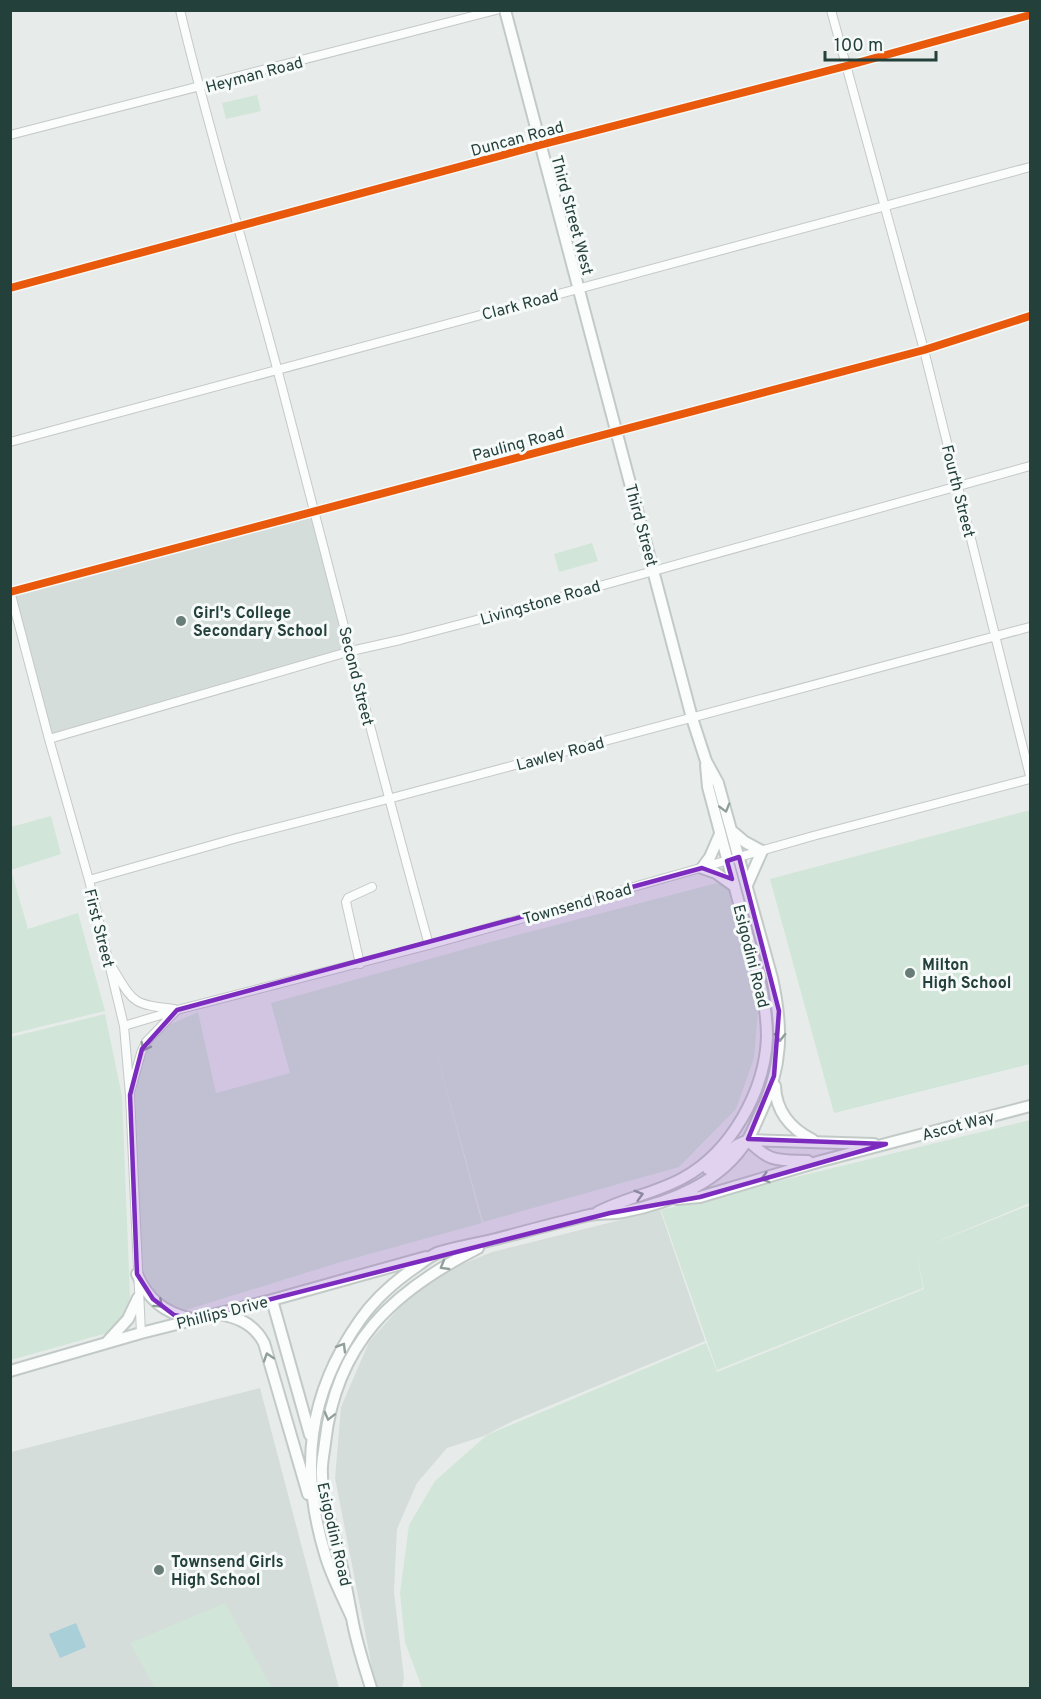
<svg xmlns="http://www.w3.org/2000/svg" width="1041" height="1699" viewBox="0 0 1041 1699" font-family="Overpass,sans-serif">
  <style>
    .built { fill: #d5ddda }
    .green { fill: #d1e5d8 }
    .water { fill: #a9cfd9 }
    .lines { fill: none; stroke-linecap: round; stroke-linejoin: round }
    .street-casing { stroke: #c4c9c7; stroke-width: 10 }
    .secondary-casing { stroke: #c2cac7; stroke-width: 14 }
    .street { stroke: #fbfcfc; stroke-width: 8 }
    .secondary { stroke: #fbfcfc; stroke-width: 10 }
    .cycleway-casing { stroke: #f6faf9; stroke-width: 11 }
    .cycleway { stroke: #e8590c; stroke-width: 8 }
    .oneway { stroke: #909e9c }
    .marked { fill: #7b2cbf; fill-opacity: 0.2; stroke: #7b2cbf; stroke-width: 4.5; stroke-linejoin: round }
    .poi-dot { fill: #687c78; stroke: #f6faf9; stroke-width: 2 }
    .labels { text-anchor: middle; stroke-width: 6; stroke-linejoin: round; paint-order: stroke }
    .street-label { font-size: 16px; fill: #24403b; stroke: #f6faf9 }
    .poi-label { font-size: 16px; font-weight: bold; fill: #24403b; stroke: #f6faf9; text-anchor: start }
  </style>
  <rect width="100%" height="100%" fill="#e7ecea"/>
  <!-- built -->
  <path class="built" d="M311,516L347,648L51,736L15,594Z
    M660,1210L705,1341L513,1421L484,1436L447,1448L417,1483L397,1529L394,1592L404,1678L402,1688H376L335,1478L341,1407L369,1342L416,1289L450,1269L492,1252Z
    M260,1388L339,1688H11V1452Z"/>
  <!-- green -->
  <path class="green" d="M257,95L261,111L226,119L222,103Z
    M592,543L598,561L559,572L554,554Z
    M1030,810V1064L834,1113L770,879Z
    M51,816L61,854L11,870L28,929L78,913L105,1011L11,1034V827Z
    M717,883L728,887L758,1011L754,1058L736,1109L679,1167L483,1222L432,1037L482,1223L344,1261L186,1310L159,1300L141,1266L135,1092L141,1062L147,1043L171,1024L198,1012L216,1093L290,1073L271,1003L487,943Z
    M105,1014L122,1096L130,1298L123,1316L107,1333L11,1360V1037Z
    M1030,1120V1203L922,1248L1030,1205V1688H422L405,1642L400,1593L409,1525L435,1481L487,1435L706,1343L717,1372L924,1289L916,1250L923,1288L717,1370L661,1210Z
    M225,1603L272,1688H155L130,1643Z"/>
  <!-- water -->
  <path class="water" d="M76,1623L86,1647L60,1658L49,1634Z"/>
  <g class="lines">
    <!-- street casing -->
    <g class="street-casing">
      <path id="street" d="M180,10C209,132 246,251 278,372C328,563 376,755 429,945
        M831,10L924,350L1030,776
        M10,135L496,10
        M10,288L540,145L846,66L1030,15
        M10,442L1030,167
        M10,591L49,739L89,880L124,1026L130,1095L141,1333
        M10,592L924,350L1030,316
        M49,739L351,651L400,640L503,613L1030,466
        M89,880L237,838L388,799L1030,627
        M360,964L346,902L348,898L372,887
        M112,967C134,1003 131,1004 174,1009
        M124,1026L177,1010L429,945L813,836L1030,779
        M131,1089L141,1053L146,1042L176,1011"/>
    </g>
    <!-- secondary casing -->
    <g class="secondary-casing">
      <path id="secondary" d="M732,831L745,842L762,851L747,885
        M720,834L710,857L702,868L716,873L734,886
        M775,1086C776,1112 791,1129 813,1140
        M748,1140C770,1163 778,1160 808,1161
        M708,1169L737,1145L748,1140L874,1144
        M677,1199L700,1197L821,1161L1030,1106
        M598,1212C625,1198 656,1193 683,1178C731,1152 765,1091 767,1037C767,1018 764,1000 760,982L708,787L706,765
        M137,1274C148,1299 163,1312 189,1318
        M272,1300L310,1435
        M220,1314C239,1318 254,1324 264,1343L308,1494
        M108,1341L128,1319L138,1298
        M10,1371L141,1333L272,1300L426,1257
        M352,1618C343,1597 331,1576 325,1554C299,1468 308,1394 360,1320C376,1297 395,1281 417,1266C423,1262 430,1256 437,1253C456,1247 476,1244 496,1239C527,1231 559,1222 590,1215C601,1213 612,1214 623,1212C670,1203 722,1182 748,1139C753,1131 756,1122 760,1114C783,1067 783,1028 772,978L718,783L706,761L692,718L505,10
        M371,1688C364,1665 356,1642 352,1618C348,1598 345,1579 340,1559C334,1532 322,1503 322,1475C321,1464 324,1453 325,1443C336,1343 393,1291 478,1248"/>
    </g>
    <!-- street -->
    <use href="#street" class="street"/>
    <!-- secondary -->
    <use href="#secondary" class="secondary"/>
    <!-- cycleway casing -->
    <g class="cycleway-casing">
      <path id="cycleway" d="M10,288L540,145L846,66L1030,15
        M10,592L924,350L1030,316"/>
    </g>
    <!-- cycleway -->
    <use href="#cycleway" class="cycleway"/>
  </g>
  <!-- one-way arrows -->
  <defs><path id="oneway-chevron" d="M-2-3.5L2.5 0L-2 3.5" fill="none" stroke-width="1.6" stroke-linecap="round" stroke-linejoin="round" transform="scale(1.5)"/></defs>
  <g class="oneway">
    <use href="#oneway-chevron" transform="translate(725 808) rotate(74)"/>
    <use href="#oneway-chevron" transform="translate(780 1037) rotate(91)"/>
    <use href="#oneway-chevron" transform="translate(145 1047) rotate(117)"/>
    <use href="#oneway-chevron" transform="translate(765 1178) rotate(164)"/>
    <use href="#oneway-chevron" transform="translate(639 1195) rotate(-16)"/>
    <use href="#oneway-chevron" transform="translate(444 1266) rotate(150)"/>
    <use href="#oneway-chevron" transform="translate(159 1304) rotate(42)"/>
    <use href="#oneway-chevron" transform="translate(342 1347) rotate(-59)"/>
    <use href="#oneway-chevron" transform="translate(268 1357) rotate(-108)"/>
    <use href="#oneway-chevron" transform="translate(329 1416) rotate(104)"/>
  </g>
  <!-- marked area -->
  <path class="marked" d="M739,857L779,1011L774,1076L748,1139L886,1144L700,1197L610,1213L193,1319L174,1315L153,1299L137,1274L130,1095L142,1049L177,1010L702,868L732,879L727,861Z"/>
  <!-- markers -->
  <g class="poi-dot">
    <circle cx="181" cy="621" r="6"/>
    <circle cx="910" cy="973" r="6"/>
    <circle cx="159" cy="1570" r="6"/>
  </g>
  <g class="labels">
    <!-- street labels -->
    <g class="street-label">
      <text transform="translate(254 74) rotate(-15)" y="6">Heyman Road</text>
      <text transform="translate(517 138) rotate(-15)" y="6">Duncan Road</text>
      <text transform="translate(573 215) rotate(75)" y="6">Third Street West</text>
      <text transform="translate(520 304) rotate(-15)" y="6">Clark Road</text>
      <text transform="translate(518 443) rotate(-15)" y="6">Pauling Road</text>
      <text transform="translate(959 491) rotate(76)" y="6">Fourth Street</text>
      <text transform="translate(642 525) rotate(75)" y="6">Third Street</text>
      <text transform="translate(540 602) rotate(-16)" y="6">Livingstone Road</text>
      <text transform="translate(357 676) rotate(76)" y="6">Second Street</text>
      <text transform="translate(560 753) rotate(-15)" y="6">Lawley Road</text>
      <text transform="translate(577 903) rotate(-16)" y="6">Townsend Road</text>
      <text transform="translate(100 928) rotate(76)" y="6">First Street</text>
      <text transform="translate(752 956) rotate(76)" y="6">Esigodini Road</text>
      <text transform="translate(958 1125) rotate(-15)" y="6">Ascot Way</text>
      <text transform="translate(222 1312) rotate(-14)" y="6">Phillips Drive</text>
      <text transform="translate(335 1534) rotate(77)" y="6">Esigodini Road</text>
    </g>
    <!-- poi labels -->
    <g class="poi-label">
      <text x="193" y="618">Girl's College<tspan x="193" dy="18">Secondary School</tspan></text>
      <text x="922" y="970">Milton<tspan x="922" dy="18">High School</tspan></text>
      <text x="171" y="1567">Townsend Girls<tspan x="171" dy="18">High School</tspan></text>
    </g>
  </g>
  <!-- border -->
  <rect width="1041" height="1699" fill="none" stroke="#24403b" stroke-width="24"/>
  <!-- scale -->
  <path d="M825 51v9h111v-9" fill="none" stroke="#24403b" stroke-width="3"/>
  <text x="834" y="51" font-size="18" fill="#24403b" stroke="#f6faf9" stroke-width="4.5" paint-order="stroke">100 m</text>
</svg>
